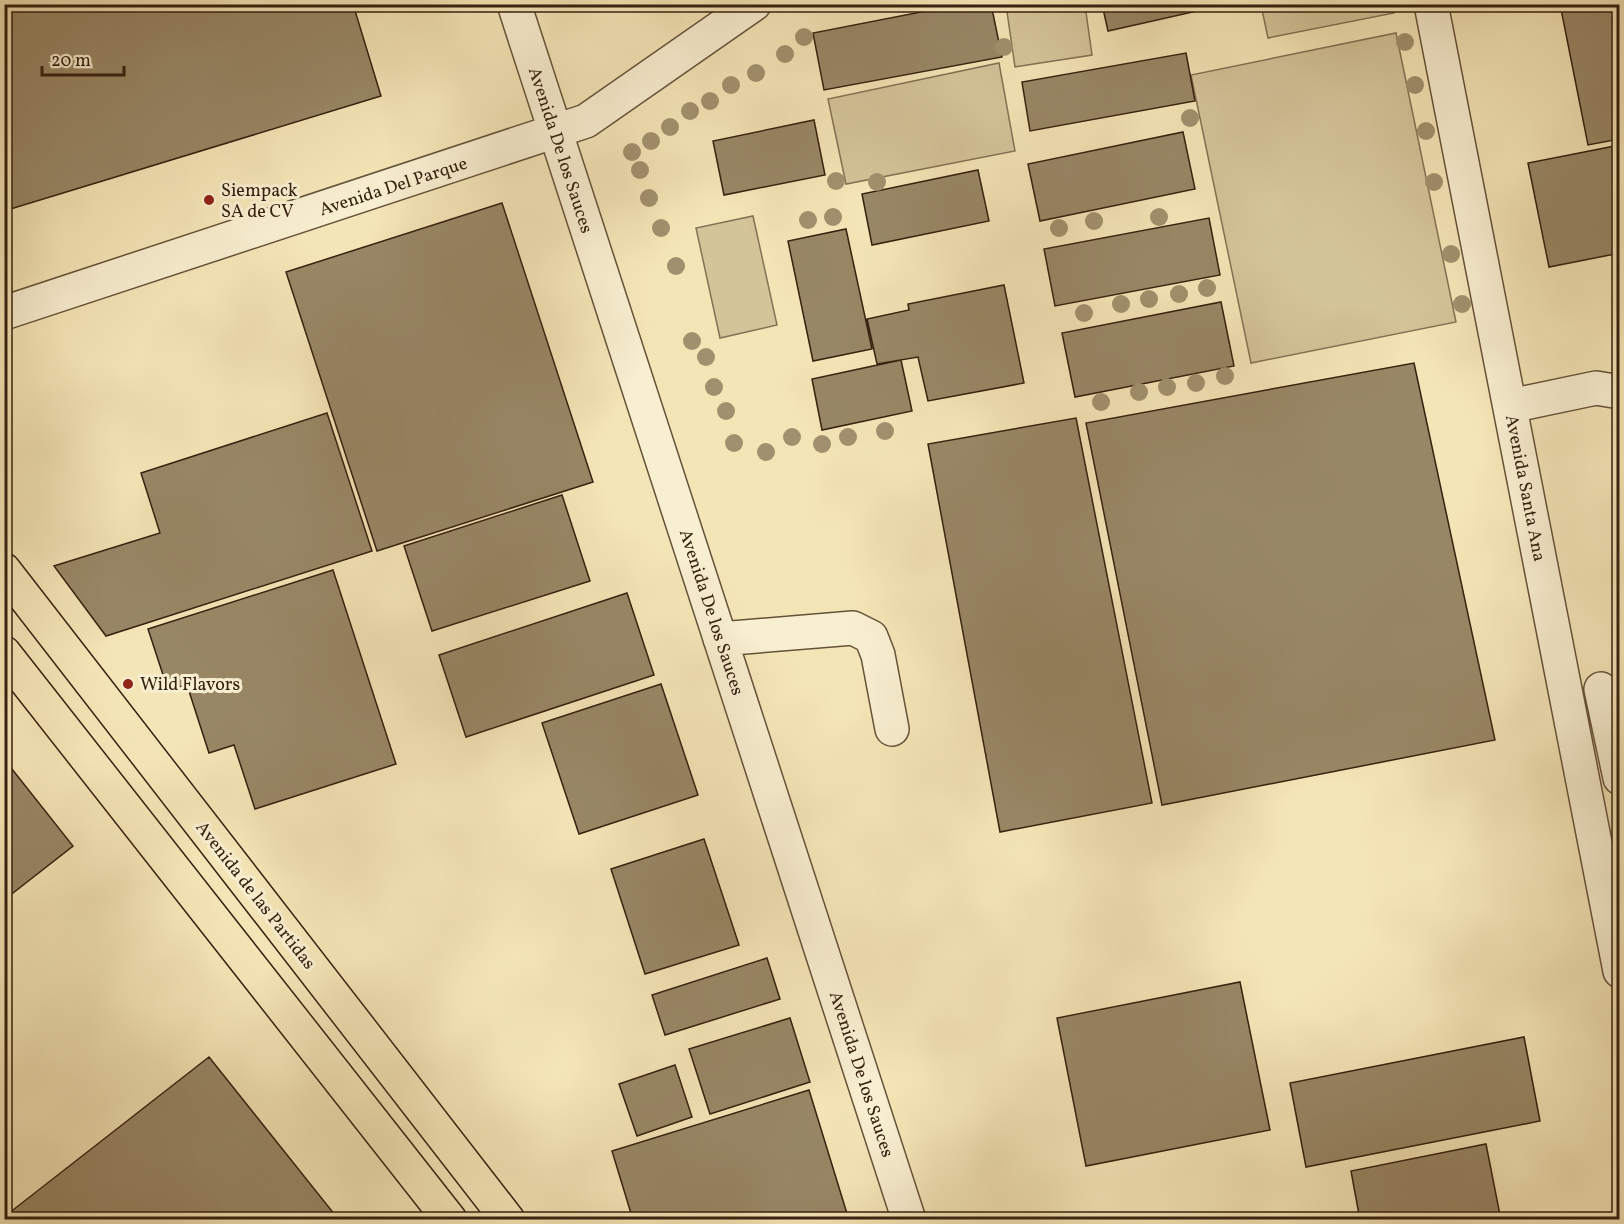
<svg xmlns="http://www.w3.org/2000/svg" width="1624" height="1224" viewBox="0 0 1624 1224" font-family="Vollkorn,serif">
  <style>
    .green { fill: #d4c49a; stroke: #847254; stroke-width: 1.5 }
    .building { fill: #988766; stroke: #35210f; stroke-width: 1.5 }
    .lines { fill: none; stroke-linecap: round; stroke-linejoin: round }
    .minor-casing { stroke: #655239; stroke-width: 36 }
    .major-casing { stroke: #35210f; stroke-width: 36 }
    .minor { stroke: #f8eed0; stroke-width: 33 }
    .major { stroke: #f4e5b7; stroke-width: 33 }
    .tree { fill: #a1906e }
    .poi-dot { fill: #8f2418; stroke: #f8eed0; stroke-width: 2 }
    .labels { text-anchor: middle; stroke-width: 6; stroke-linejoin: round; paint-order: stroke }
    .street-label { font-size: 18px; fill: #35210f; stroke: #f8eed0 }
    .poi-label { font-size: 18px; fill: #35210f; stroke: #f8eed0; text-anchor: start }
  </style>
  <rect width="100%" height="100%" fill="#f4e5b7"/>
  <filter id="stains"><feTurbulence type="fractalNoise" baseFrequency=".00333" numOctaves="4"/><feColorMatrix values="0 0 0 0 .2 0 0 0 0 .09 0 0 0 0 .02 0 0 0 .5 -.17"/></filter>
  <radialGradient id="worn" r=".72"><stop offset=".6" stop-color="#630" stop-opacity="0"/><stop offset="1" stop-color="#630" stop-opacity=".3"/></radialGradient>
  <!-- green -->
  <path class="green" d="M1006,5H1085L1092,55L1015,67Z
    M1261,5H1392L1394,13L1268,38Z
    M1396,33L1456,322L1251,363L1191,75Z
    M999,63L1015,151L846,184L828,99Z
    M753,216L777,325L720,338L696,228Z"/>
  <!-- building -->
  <path class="building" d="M4,4H353L381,96L4,211Z
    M962,4H991L1002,57L824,90L813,33Z
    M1102,4H1224V5L1108,31Z
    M1560,4H1620V139L1588,145Z
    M1186,53L1195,101L1030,131L1022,82Z
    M814,120L825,175L724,195L713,141Z
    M1183,132L1195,189L1040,221L1028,164Z
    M1620,145V253L1549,267L1528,163Z
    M978,170L989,221L872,245L862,194Z
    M502,203L593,482L377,551L286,272Z
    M1209,218L1220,275L1055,306L1044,249Z
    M846,229L872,349L813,361L788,241Z
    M1004,285L1024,383L928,401L918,357L877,364L867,319L909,310L908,304Z
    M1221,302L1234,366L1075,397L1062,333Z
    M901,360L912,411L822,430L812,379Z
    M1414,363L1495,740L1162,805L1086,423Z
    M327,413L372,551L106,636L54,566L160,533L141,473Z
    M1076,418L1152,803L1000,832L928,444Z
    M562,495L590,581L432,631L404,546Z
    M333,570L396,764L255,809L234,745L209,753L187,685L168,690L148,629Z
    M627,593L654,675L466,737L439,655Z
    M661,684L698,795L579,834L542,723Z
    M4,759L73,846L4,900Z
    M704,839L739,945L645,974L611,869Z
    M767,958L780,999L665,1035L652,995Z
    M1240,982L1270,1130L1086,1166L1057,1018Z
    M790,1018L810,1082L710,1114L689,1049Z
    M1524,1037L1540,1121L1306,1167L1290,1083Z
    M209,1057L339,1220H4V1217Z
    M675,1065L692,1117L637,1136L619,1084Z
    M809,1090L849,1220H633L612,1151Z
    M1486,1144L1501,1220H1360L1351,1171Z"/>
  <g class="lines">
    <!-- minor casing -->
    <g class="minor-casing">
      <path id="minor" d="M514,4L909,1220
        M1431,4L1620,971
        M4,313L586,121L754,4
        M1510,406L1596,388L1620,392
        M720,639L853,628L871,637L878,655L892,729
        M1601,689L1620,778"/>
    </g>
    <!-- major casing -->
    <g class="major-casing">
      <path id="major" d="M4,570L508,1220
        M4,653L450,1220"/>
    </g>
    <!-- minor -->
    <use href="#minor" class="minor"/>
    <!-- major -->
    <use href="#major" class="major"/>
  </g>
  <!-- trees -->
  <g class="tree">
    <circle cx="804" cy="37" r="9"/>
    <circle cx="1405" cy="42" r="9"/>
    <circle cx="1004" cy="47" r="9"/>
    <circle cx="785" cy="54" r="9"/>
    <circle cx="756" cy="73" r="9"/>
    <circle cx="731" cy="85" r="9"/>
    <circle cx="1415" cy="85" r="9"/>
    <circle cx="710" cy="101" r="9"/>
    <circle cx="690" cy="111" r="9"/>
    <circle cx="1190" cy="118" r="9"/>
    <circle cx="670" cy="127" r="9"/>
    <circle cx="1426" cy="131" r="9"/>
    <circle cx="651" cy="141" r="9"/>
    <circle cx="632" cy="152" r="9"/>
    <circle cx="640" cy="170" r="9"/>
    <circle cx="836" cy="181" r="9"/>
    <circle cx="877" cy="182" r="9"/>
    <circle cx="1434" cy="182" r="9"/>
    <circle cx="649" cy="198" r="9"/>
    <circle cx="833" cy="217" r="9"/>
    <circle cx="1159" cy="217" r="9"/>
    <circle cx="808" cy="220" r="9"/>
    <circle cx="1094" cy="221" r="9"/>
    <circle cx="661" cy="228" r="9"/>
    <circle cx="1059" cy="228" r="9"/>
    <circle cx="1451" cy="254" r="9"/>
    <circle cx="676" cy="266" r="9"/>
    <circle cx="1207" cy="288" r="9"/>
    <circle cx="1179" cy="294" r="9"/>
    <circle cx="1149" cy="299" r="9"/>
    <circle cx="1121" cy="304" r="9"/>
    <circle cx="1462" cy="304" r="9"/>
    <circle cx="1084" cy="313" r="9"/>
    <circle cx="692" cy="341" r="9"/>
    <circle cx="706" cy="357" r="9"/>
    <circle cx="1225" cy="376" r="9"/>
    <circle cx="1196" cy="383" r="9"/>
    <circle cx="714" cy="387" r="9"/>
    <circle cx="1167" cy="387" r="9"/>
    <circle cx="1139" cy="392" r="9"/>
    <circle cx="1101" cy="402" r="9"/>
    <circle cx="726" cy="411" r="9"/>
    <circle cx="885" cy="431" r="9"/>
    <circle cx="792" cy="437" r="9"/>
    <circle cx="848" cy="437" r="9"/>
    <circle cx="734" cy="443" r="9"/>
    <circle cx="822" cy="444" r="9"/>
    <circle cx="766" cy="452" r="9"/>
  </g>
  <!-- markers -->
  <g class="poi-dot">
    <circle cx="209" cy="200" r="6"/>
    <circle cx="128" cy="684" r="6"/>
  </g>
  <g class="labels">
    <!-- street labels -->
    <g class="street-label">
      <text transform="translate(561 150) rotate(72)" y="6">Avenida De los Sauces</text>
      <text transform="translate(393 186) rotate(-18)" y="6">Avenida Del Parque</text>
      <text transform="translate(1526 488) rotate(79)" y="6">Avenida Santa Ana</text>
      <text transform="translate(712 612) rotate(72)" y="6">Avenida De los Sauces</text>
      <text transform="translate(256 895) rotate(52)" y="6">Avenida de las Partidas</text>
      <text transform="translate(862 1074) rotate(72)" y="6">Avenida De los Sauces</text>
    </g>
    <!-- poi labels -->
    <g class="poi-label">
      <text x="221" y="196">Siempack<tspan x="221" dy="21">SA de CV</tspan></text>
      <text x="140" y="690">Wild Flavors</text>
    </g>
  </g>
  <!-- margin -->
  <rect width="1624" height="1224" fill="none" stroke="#f4e5b7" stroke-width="24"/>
  <rect x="6" y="6" width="1612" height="1212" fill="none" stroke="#35210f" stroke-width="3"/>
  <rect x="12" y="12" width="1600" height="1200" fill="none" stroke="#35210f" stroke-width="1.5"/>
  <!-- scale -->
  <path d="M42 66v9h82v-9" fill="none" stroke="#35210f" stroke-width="3"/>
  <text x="51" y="66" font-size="18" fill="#35210f" stroke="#f8eed0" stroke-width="4.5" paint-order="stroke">20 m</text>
  <rect width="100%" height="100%" filter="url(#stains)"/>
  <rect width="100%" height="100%" fill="url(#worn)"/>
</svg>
